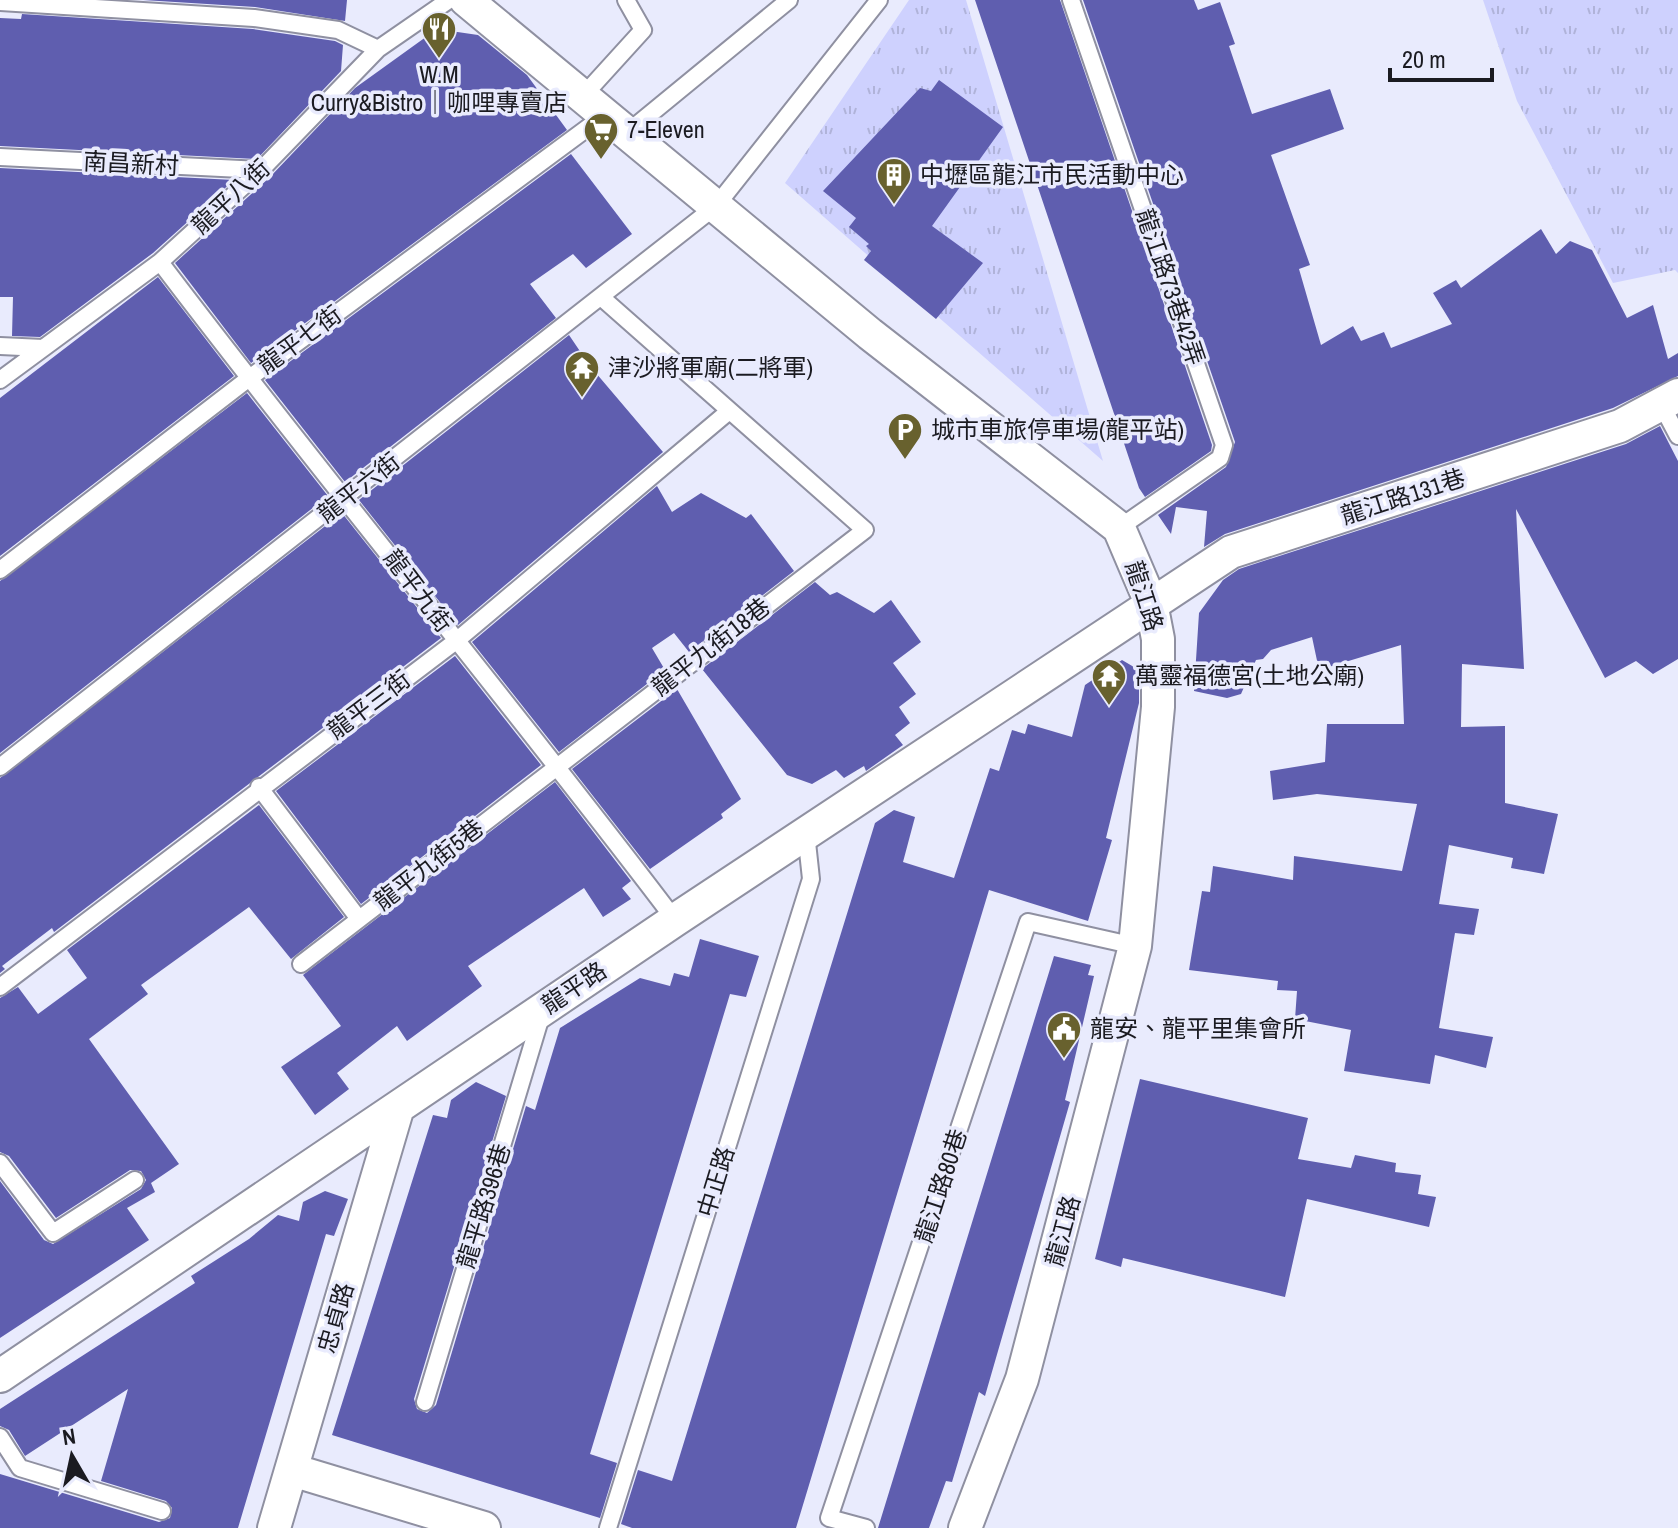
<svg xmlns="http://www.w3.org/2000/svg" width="1678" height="1528" viewBox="0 0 1678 1528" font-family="'Archivo Narrow','Noto Sans TC',sans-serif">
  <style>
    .grass { fill: url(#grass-tufts) }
    .building { fill: #5f5eaf }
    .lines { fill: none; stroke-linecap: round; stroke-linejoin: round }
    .service-casing { stroke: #8f90a1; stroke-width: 20 }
    .minor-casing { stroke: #8f90a1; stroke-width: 36 }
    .service { stroke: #fff; stroke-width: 16 }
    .minor { stroke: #fff; stroke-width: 32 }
    .labels { text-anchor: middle; stroke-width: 7; stroke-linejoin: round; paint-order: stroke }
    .poi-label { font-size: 24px; fill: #1b1b21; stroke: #e9ebfd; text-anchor: start }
    .street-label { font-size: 24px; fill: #1b1b21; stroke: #e9ebfd }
  </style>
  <defs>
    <pattern id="grass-tufts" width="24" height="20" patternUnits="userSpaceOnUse" patternTransform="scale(2)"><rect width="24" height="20" fill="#ced1fe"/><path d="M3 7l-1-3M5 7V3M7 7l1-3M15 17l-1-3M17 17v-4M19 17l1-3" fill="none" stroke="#b0b3d9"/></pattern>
  </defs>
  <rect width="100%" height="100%" fill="#e9ebfd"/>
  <!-- grass -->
  <path class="grass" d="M909,0H966L1103,461L785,183Z
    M1483,0H1678V273L1675,270L1613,283L1517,101Z"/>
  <!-- building -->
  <path class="building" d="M143,0H347L345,21L255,7Z
    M975,0H1060L1212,445L1211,451L1145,497L1139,488Z
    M1083,0H1194L1198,10L1220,2L1235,44L1229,46L1252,114L1330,89L1344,129L1271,155L1310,265L1299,269L1321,345L1353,326L1361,341L1384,332L1391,348L1452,324L1433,293L1456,280L1461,288L1541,229L1556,254L1570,241L1592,250L1627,318L1653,305L1668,359L1678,353V376L1613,408L1225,534L1204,547L1207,511L1176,507L1171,534L1158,515L1226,467L1235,442Z
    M22,14L253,29L335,41L343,45L341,71L257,159L0,146V18L21,19Z
    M437,29L478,35L527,75L567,130L251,363L175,263L269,178L355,88Z
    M939,80L1003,127L932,226L983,263L936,319L864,260L871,251L866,246L869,244L849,227L856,218L823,191L920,88L931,91Z
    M571,154L632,234L586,268L573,254L530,284L556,318L345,482L265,380Z
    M0,168L234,180L153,253L40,337L12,336L13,297H0Z
    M158,277L234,376L0,556V398Z
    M569,335L590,366L663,452L458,625L359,500Z
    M247,393L328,496L0,753V581Z
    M1660,426L1678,461V659L1653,674L1636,661L1605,678L1516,509L1524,669L1462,664L1461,727L1505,726V803L1558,814L1544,874L1511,868L1513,858L1449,845L1439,904L1479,909L1474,935L1455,933L1439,1028L1493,1037L1486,1068L1435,1055L1430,1084L1344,1071L1351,1030L1295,1019L1297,991L1277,990L1278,981L1189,970L1202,891L1210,892L1213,866L1293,880L1294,856L1402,871L1417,804L1317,794L1273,800L1270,771L1325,762L1327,724H1404L1401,645L1319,670L1312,637L1271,650L1263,659L1256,660L1241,694L1227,698L1194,691L1199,613L1223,580L1239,569L1626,444Z
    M657,486L672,512L701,493L746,518L751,514L794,571L689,652L674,633L652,648L665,670L559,752L472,642Z
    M342,513L441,638L54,932L52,928L2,966L5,969L0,973V778Z
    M815,582L830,595L837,592L874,613L891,600L921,642L893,663L916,694L899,707L910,723L895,735L903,745L866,771L864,766L844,778L836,770L812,784L787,775L702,669Z
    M455,656L541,765L361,904L276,791Z
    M1122,660L1139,670V703L1106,838L1112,840L1088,921L989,890L796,1528H632L621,1524L638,1470L672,1481L875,823L894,810L915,817L903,862L954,878L990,768L999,771L1012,730L1025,734L1028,724L1072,737L1085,685Z
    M677,689L741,799L721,814L723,818L650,869L572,769Z
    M555,782L631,881L622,888L631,899L603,917L584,888L468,966L482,986L407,1041L397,1026L337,1073L349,1089L315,1115L281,1067L341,1026L303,975Z
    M259,805L344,917L291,959L249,907L141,985L148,994L89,1039L179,1164L151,1183L155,1192L127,1208L149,1240L0,1338V1181L44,1240L53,1244L141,1189L146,1180L141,1171L130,1170L56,1218L9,1156L0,1152V998L18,987L38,1014L87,978L67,950Z
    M700,939L759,956L746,997L730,994L590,1454L617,1463L600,1518L332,1435L433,1115L447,1118L451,1100L476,1082L506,1096L414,1399L417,1409L427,1413L436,1405L526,1106L535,1110L560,1028L640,978L670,986L674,973L689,977Z
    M1054,956L1091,965L1088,975L1094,976L1065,1100L1070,1102L985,1396L979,1392L952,1482L946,1481L929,1528H878Z
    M1140,1079L1308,1118L1298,1159L1351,1168L1355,1155L1396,1163L1395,1172L1421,1175L1418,1194L1436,1197L1429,1227L1307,1199L1285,1297L1123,1258L1121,1267L1095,1259Z
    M325,1191L348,1199L334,1236L326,1234L238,1528H0V1474L159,1522L170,1518L172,1508L166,1501L101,1481L128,1389L25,1456L9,1430L0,1426V1409L195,1283L191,1276L249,1239L278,1215L299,1221L303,1202Z"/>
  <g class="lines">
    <!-- service casing -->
    <g class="service-casing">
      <path id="service" d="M1071,0L1224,445L1220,458L1119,528
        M0,2L254,18L338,30L378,49
        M583,96L643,30L626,0
        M627,133L789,0
        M0,157L261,170
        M160,262C328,484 507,698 675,920
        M0,346L43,348
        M0,380L160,262L261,170L378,49L449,0
        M1661,404L1678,436
        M0,570L248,379L605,115
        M0,767L716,206L879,0
        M259,787L359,919
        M301,964L865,530L601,297
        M0,987L456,641L728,412
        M0,1163L53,1233L135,1180
        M425,1402L542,1013
        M0,1437L20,1468L162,1511
        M608,1528L811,879L806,833
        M866,1528L829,1518L1028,922L1135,946"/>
    </g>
    <!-- minor casing -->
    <g class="minor-casing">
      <path id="minor" d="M466,0L870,334L1119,528L1151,603L1158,639V707L1135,946L1022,1379L965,1528
        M0,1376L675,920L1231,552L1620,426L1678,395
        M292,1470L484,1528
        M274,1528L398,1107"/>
    </g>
    <!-- service -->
    <use href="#service" class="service"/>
    <!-- minor -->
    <use href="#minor" class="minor"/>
  </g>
  <!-- icons -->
  <defs>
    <g id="restaurant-pin" transform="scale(1.8)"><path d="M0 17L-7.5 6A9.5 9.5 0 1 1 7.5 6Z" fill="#68612e" stroke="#e9ebfd"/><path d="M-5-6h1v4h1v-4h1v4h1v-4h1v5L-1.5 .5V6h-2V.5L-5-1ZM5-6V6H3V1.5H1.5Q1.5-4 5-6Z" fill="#fff"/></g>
    <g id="supermarket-pin" transform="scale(1.8)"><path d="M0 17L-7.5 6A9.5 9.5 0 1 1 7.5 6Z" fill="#68612e" stroke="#e9ebfd"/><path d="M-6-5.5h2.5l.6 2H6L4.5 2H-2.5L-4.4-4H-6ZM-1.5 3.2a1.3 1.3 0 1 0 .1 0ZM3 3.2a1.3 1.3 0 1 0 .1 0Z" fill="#fff"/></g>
    <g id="building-pin" transform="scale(1.8)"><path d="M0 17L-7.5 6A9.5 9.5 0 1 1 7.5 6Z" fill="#68612e" stroke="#e9ebfd"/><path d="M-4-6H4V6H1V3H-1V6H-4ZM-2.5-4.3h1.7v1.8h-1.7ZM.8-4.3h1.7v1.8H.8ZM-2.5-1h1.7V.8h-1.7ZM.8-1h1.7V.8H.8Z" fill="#fff"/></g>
    <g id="temple-pin" transform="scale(1.8)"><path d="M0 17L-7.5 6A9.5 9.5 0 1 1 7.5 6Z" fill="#68612e" stroke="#e9ebfd"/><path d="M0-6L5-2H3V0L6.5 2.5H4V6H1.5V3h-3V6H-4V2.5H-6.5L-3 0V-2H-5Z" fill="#fff"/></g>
    <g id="parking-pin" transform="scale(1.8)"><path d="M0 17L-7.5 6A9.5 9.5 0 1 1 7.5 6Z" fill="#68612e" stroke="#e9ebfd"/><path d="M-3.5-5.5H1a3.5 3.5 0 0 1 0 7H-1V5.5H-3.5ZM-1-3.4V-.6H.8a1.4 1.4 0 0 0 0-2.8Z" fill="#fff"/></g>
    <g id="civic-pin" transform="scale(1.8)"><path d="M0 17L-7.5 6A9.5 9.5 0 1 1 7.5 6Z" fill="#68612e" stroke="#e9ebfd"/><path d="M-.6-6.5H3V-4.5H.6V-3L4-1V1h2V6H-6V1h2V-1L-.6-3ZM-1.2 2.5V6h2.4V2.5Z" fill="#fff"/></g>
  </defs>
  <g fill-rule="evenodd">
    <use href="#restaurant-pin" x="439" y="29"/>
    <use href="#supermarket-pin" x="601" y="130"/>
    <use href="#building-pin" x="894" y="175"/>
    <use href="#temple-pin" x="582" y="368"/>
    <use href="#parking-pin" x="905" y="430"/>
    <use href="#temple-pin" x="1109" y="676"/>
    <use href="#civic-pin" x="1064" y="1029"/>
  </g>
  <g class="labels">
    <!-- poi labels -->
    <g class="poi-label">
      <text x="439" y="83" text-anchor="middle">W.M<tspan x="439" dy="28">Curry&amp;Bistro｜咖哩專賣店</tspan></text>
      <text x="627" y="138">7-Eleven</text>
      <text x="920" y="183">中壢區龍江市民活動中心</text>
      <text x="608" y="376">津沙將軍廟(二將軍)</text>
      <text x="931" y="438">城市車旅停車場(龍平站)</text>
      <text x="1135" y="684">萬靈福德宮(土地公廟)</text>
      <text x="1090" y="1037">龍安、龍平里集會所</text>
    </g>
    <!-- street labels -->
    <g class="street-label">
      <text transform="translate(131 164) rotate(3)" y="8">南昌新村</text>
      <text transform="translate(231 197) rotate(-43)" y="8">龍平八街</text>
      <text transform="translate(1170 287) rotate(71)" y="8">龍江路73巷42弄</text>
      <text transform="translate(300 340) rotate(-36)" y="8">龍平七街</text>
      <text transform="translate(359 488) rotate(-38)" y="8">龍平六街</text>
      <text transform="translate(1403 497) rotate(-18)" y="8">龍江路131巷</text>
      <text transform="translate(418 591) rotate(53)" y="8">龍平九街</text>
      <text transform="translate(1144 596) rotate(72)" y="8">龍江路</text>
      <text transform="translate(711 647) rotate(-38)" y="8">龍平九街18巷</text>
      <text transform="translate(369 705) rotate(-37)" y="8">龍平三街</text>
      <text transform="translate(429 865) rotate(-38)" y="8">龍平九街5巷</text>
      <text transform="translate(574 988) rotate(-34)" y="8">龍平路</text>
      <text transform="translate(716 1182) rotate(-73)" y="8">中正路</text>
      <text transform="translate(941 1186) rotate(-72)" y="8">龍江路80巷</text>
      <text transform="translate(484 1206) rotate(-73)" y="8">龍平路396巷</text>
      <text transform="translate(1063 1231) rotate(-75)" y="8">龍江路</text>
      <text transform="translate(336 1318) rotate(-74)" y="8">忠貞路</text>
    </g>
  </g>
  <!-- north arrow -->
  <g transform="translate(72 1456) rotate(351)" stroke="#e9ebfd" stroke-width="6" paint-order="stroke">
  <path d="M0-6L14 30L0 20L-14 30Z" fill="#1b1b21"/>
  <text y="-12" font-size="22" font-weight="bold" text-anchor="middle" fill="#1b1b21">N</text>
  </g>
  <!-- scale -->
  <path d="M1390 68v12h102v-12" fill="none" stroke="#1b1b21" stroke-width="4"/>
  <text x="1402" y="68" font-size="24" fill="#1b1b21" stroke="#e9ebfd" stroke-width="6" paint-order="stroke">20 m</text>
</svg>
